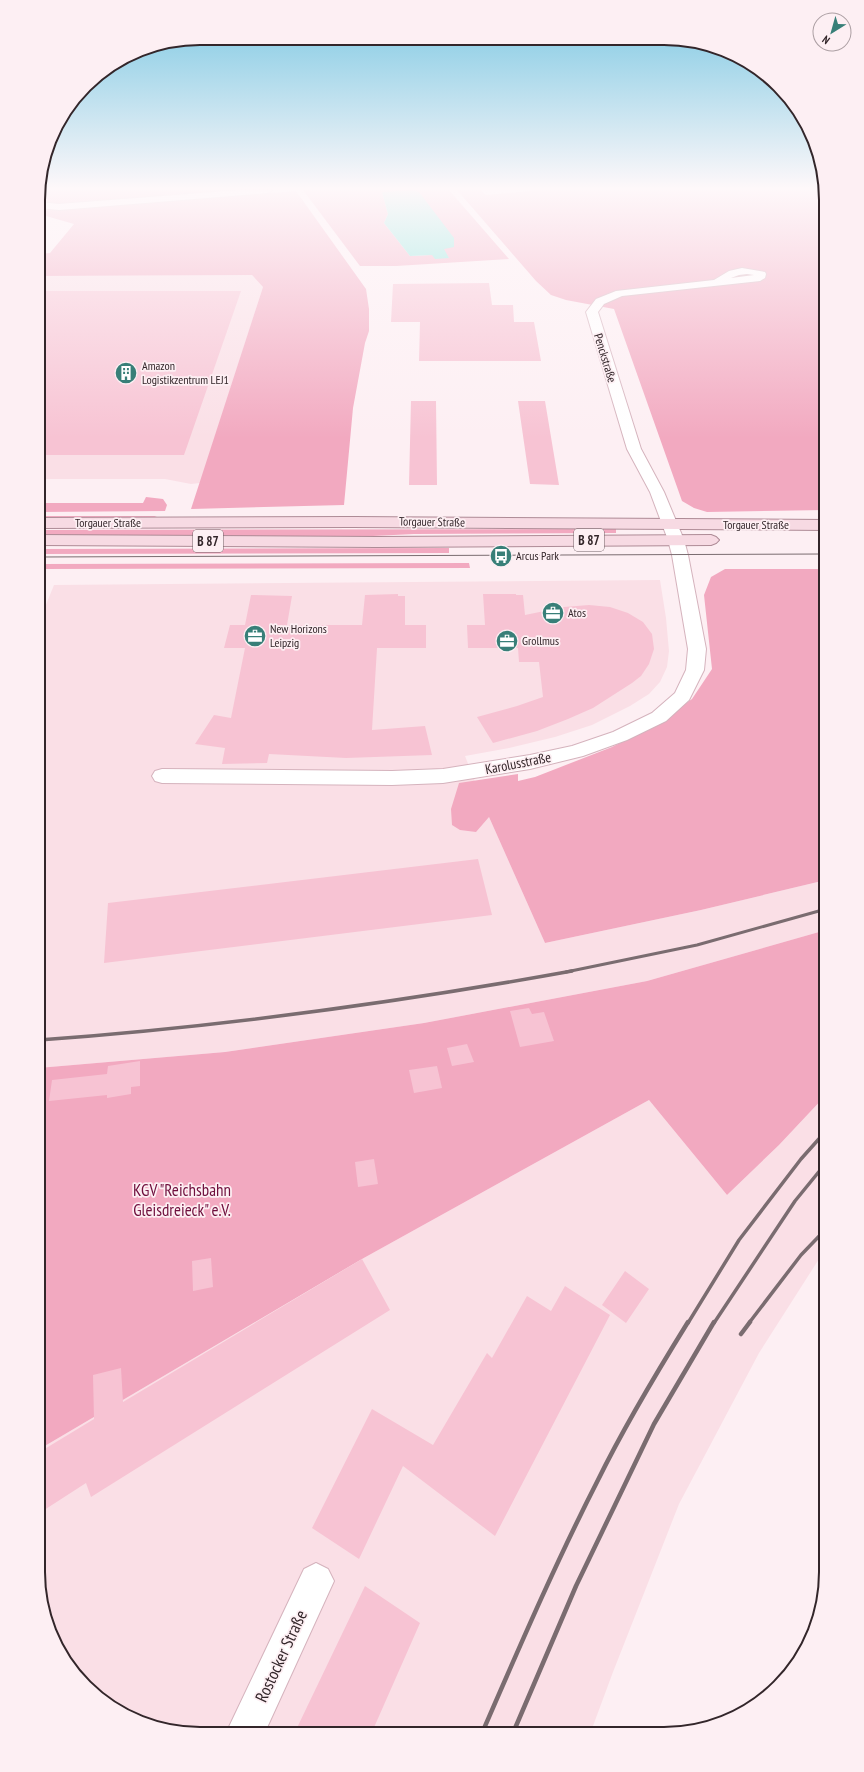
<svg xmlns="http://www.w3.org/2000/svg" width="864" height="1772" viewBox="0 0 864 1772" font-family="'PT Sans Narrow',sans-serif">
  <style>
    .built { fill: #fadfe6 }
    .green { fill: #f2a9c0; fill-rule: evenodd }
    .water { fill: #76e4d8 }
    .building { fill: #f7c3d3 }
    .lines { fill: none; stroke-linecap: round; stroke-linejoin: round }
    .minor-casing { stroke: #d5b3bd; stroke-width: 2 }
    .major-casing { stroke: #ae8b96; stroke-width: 2 }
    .minor { fill: #fff; fill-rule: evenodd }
    .major { fill: #f7dae3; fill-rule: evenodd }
    .tram { stroke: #7a6c70; stroke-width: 1 }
    .rail-far2 { stroke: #7a6c70; stroke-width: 3 }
    .rail-far1 { stroke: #7a6c70; stroke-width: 3.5 }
    .rail { stroke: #7a6c70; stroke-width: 4.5 }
    .labels { text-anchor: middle; stroke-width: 3.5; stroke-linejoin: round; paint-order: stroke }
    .far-street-label { font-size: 12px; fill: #33262a; stroke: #fdeff3 }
    .far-poi-label { font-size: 12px; fill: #33262a; stroke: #fdeff3; text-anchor: start }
    .shield { fill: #fdeff3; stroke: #706266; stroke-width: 1 }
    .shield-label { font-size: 13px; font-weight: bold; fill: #33262a }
    .street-label { font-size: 14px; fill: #33262a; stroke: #fdeff3 }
    .near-park-label { font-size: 17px; fill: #6f0f3d; stroke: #fdeff3 }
    .near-street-label { font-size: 17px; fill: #33262a; stroke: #fdeff3 }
    .rim { fill: none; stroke: #33262a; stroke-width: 2 }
  </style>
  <rect width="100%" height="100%" fill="#fdeff3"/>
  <!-- built -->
  <path class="built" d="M252,275L263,287L200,483L191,484L165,479H39V276Z
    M660,580L666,618L669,651L667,667L660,682L649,694L630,706L592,725L555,737L509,748L465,756L489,817L545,943L701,910L826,880V930L647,981L424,1023L225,1052L38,1068L39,622L54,585Z
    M826,1095V1248L759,1353L679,1504L613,1672L590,1734L168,1731L128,1717L93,1694L60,1653L44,1614L38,1572V1450L362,1259L649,1100L727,1195L779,1145Z"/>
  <!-- green -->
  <path class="green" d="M39,190H236L73,204L49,203L39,197Z
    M303,190H449L509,259L396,266H360ZM382,192L449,258L432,255L410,256L384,223L388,214Z
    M457,190H480L486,195L541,190H825L826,200V510L707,512L694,508L682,501L614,309L566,300L551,295L536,281Z
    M296,191L366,289L369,309V331L365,343L353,408L344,505L191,509L263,287L252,275L39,276V254L50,253L74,224L39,214V211Z
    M146,497L163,499L167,505L165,511L39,512V503H143Z
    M39,516H157L147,520H39Z
    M612,529H616V533L414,534L353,537L39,538V530Z
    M449,548V553L39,554V549Z
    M469,563L470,568L39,569V564Z
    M725,569H826V880L701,910L545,943L489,817L476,832L460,830L452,825L451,809L459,783L518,774V781L535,777L612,747L654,726L692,699L712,669L704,595L711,577Z
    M826,930V1095L779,1145L727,1195L649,1100L362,1259L38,1450V1068L225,1052L424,1023L647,981Z"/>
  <!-- water -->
  <path class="water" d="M411,190L419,192L454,238V247L444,249L449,258L435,259L432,255L410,256L384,223L388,214L382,192Z"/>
  <!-- building -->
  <path class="building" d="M489,283L492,305H513L514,322H534L541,361H419L420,322H391L393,284Z
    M39,291H241L184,455H39Z
    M411,401H436L437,485H409Z
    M518,401H545L559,485L530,484Z
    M398,594V596H405V625H426V648H377L372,730L425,726L432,755L346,758L269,754L267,763L222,764L225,748L195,744L214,715L231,718L245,648H224L230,625H245L251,595L292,596L287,625H362L365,595Z
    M483,594H516V595H523L525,615L564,607L589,605L610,607L628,613L643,622L652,634L654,649L649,664L641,676L632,683L593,708L568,719L537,731L493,743L477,717L517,706L543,697L539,662H519L518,648H468L467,625H485Z
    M478,859L492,915L104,963L108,903Z
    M529,1008L532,1014L544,1012L554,1041L520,1047L510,1011Z
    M467,1044L474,1062L452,1066L447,1048Z
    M140,1061V1086L131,1087V1094L107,1098V1095L49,1101L52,1080L107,1074L108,1066Z
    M437,1066L442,1088L414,1093L409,1070Z
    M374,1159L378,1184L358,1187L355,1162Z
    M211,1258L213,1287L193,1291L192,1261Z
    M362,1259L390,1310L91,1497L86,1483L38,1514V1453L94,1419L93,1375L121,1368L123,1402Z
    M625,1271L649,1289L626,1323L602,1305Z
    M565,1286L610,1315L495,1536L403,1466L359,1559L312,1528L372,1409L433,1445L487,1353L492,1358L527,1296L551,1311Z
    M365,1586L420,1623L372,1732H295Z"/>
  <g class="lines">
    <!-- minor casing -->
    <g class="minor-casing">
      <path id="minor" d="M240,190H272L268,193L59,210L39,208V202L59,204Z
        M742,268L765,272L766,274L765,278L760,281L622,296L604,304L598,312L641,449L664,492L684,540L688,555L706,649L704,670L689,700L666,721L627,740L583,756L530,769L443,783L392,785L162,783L155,781L152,776L155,771L162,769L392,771L443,769L530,755L572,746L613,732L652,713L675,693L686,670L688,649L672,555L668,540L650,492L627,449L586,312L596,299L616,291L714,280L729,271ZM747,274L754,275L731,278L739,275Z
        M316,1563L328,1569L334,1581L265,1732L227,1731L304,1569Z"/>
    </g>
    <!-- major casing -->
    <g class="major-casing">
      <path id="major" d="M353,517L826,520V530L353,527L39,528V518Z
        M39,535L377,537L711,535L716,537L719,540L716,543L711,545L377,547L39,545Z"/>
    </g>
    <!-- minor -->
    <use href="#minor" class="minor"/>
    <!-- major -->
    <use href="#major" class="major"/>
    <!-- tram -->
    <path class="tram" d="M39,557L826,554"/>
    <!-- rail-far2 -->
    <path class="rail-far2" d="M566,972L697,945L826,909"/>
    <!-- rail-far1 -->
    <path class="rail-far1" d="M39,1040C218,1027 395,1003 572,971
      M688,1323L739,1240L801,1159L826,1131
      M714,1323L795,1201L826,1163
      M749,1323L801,1255L826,1229"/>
    <!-- rail -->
    <path class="rail" d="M741,1334L750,1322
      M482,1733C519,1648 556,1562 598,1480C624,1427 657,1372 688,1322
      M513,1733L576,1586L654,1424L714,1322"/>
  </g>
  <!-- sky -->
  <linearGradient id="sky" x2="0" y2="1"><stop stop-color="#7ac7e2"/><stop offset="0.43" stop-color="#fef8fa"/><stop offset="1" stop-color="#fef8fa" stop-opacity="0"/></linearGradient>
  <rect width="864" height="438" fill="url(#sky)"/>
  <!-- icons -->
  <defs>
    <g id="building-disc" transform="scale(1.15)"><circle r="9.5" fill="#387f78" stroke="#fdeff3"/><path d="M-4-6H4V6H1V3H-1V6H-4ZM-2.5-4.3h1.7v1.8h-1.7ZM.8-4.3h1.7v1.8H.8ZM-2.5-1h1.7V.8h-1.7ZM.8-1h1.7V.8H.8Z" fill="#fff"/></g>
    <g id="bus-disc" transform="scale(1.15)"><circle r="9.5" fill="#387f78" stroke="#fdeff3"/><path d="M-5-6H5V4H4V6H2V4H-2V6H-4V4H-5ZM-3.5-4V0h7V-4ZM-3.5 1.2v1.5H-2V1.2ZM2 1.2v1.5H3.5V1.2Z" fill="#fff"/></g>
    <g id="office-disc" transform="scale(1.15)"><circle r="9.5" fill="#387f78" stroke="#fdeff3"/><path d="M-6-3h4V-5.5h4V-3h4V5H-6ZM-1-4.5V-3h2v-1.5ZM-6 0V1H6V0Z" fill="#fff"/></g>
  </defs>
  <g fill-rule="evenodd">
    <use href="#building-disc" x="126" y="373"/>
    <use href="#bus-disc" x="501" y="556"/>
    <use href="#office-disc" x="553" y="613"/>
    <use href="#office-disc" x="255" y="636"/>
    <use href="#office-disc" x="507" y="641"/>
  </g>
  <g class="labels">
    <!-- far-street labels -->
    <g class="far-street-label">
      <text transform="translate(605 358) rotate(73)" y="4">Penckstraße</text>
      <text transform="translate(432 522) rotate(1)" y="4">Torgauer Straße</text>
      <text x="108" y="527">Torgauer Straße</text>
      <text x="756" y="529">Torgauer Straße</text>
    </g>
    <!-- far-poi labels -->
    <g class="far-poi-label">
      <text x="142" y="370">Amazon<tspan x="142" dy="14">Logistikzentrum LEJ1</tspan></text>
      <text x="516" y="560">Arcus Park</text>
      <text x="568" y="617">Atos</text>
      <text x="270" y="633">New Horizons<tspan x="270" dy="14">Leipzig</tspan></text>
      <text x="522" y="645">Grollmus</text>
    </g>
    <!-- shield labels -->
    <g class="shield">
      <rect x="574" y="529" width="30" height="22" rx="3"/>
      <rect x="193" y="530" width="30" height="22" rx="3"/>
    </g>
    <g class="shield-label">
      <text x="589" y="545">B 87</text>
      <text x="208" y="546">B 87</text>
    </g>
    <!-- street labels -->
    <g class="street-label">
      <text transform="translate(518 763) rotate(-11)" y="5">Karolusstraße</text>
    </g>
    <!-- near-park labels -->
    <g class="near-park-label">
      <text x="182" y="1196">KGV "Reichsbahn<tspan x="182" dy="20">Gleisdreieck" e.V.</tspan></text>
    </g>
    <!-- near-street labels -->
    <g class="near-street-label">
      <text transform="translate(281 1656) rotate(-65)" y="6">Rostocker Straße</text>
    </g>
  </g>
  <!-- crop -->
  <path d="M0 0H864V1772H0ZM200 45H664A155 155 0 0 1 819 200V1572A155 155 0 0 1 664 1727H200A155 155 0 0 1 45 1572V200A155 155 0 0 1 200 45Z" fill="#fdeff3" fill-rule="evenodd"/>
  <path class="rim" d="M200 45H664A155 155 0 0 1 819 200V1572A155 155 0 0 1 664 1727H200A155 155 0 0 1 45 1572V200A155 155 0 0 1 200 45Z"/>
  <!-- north arrow -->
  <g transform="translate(832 32) rotate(217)"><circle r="19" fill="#fdeff3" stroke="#ac9fa3"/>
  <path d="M0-3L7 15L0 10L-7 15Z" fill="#387f78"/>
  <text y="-6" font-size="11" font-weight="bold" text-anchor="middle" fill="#33262a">N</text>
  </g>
</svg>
